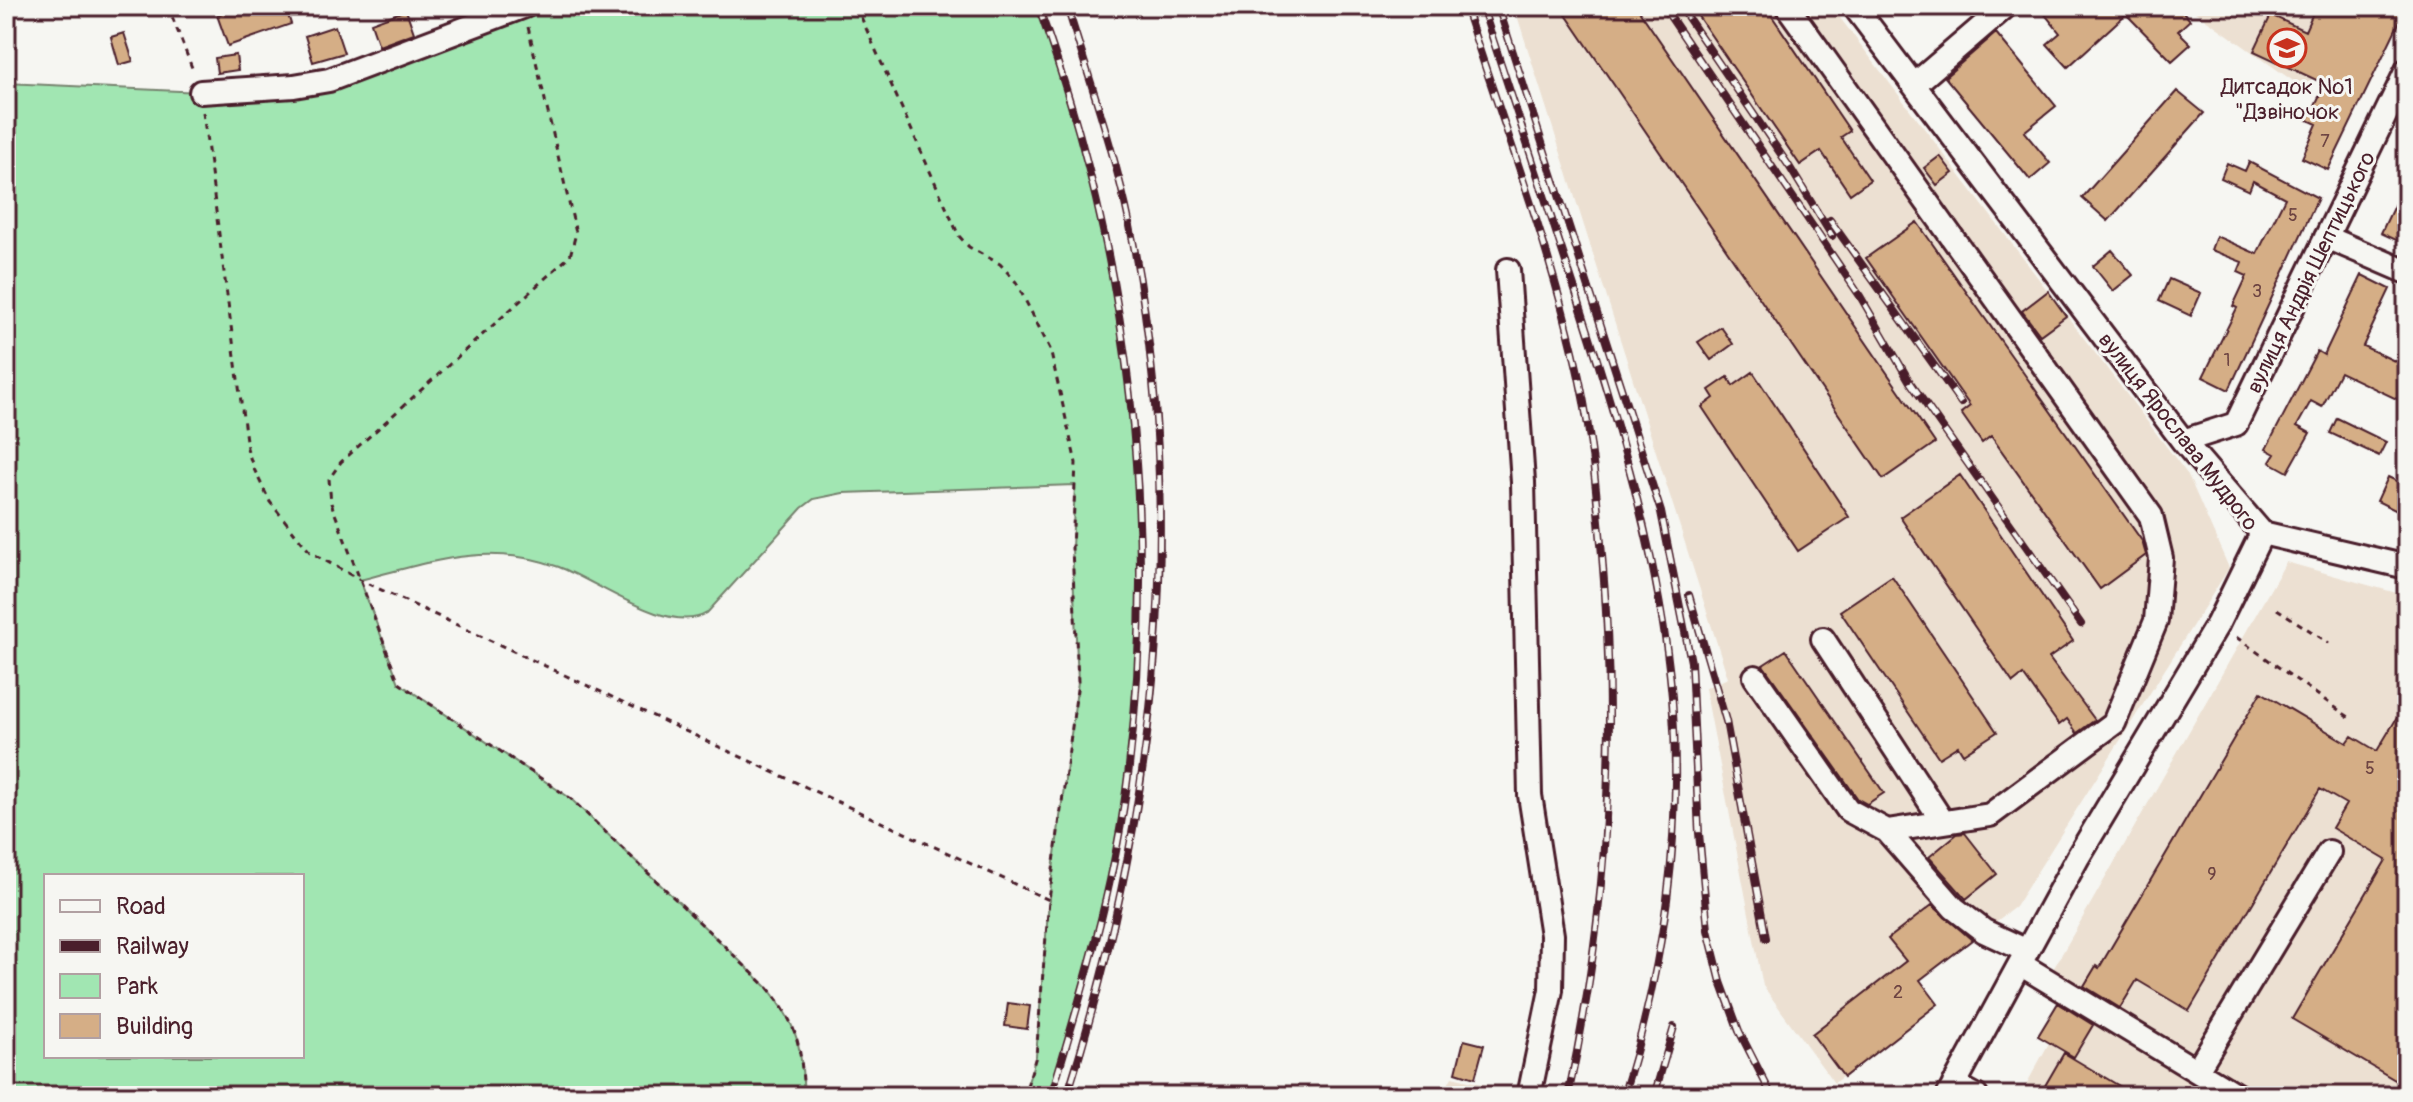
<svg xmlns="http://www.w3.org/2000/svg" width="2413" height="1102" viewBox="0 0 2413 1102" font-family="Pangolin,sans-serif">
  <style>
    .built { fill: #ece0d2 }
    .green { fill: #a1e6b2; stroke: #76826e; stroke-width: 2; fill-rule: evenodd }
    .building { fill: #d5ae86; stroke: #4a1f2b; stroke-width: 2 }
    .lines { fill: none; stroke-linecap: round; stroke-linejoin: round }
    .minor-casing { stroke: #4a1f2b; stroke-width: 28 }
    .path { stroke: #4a1f2b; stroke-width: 3; stroke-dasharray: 6 6; stroke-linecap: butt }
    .minor { stroke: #f6f6f2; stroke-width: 22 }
    .rail-casing { stroke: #4a1f2b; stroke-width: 8 }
    .rail { stroke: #f6f6f2; stroke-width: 5; stroke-dasharray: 15; stroke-linecap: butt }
    .labels { text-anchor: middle; stroke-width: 6; stroke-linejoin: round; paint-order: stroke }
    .number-label { font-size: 18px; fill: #6d4342 }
    .poi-label { font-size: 22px; fill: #4a1f2b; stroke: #f6f6f2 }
    .street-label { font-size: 22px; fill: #4a1f2b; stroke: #f6f6f2 }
  </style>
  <rect width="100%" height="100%" fill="#f6f6f2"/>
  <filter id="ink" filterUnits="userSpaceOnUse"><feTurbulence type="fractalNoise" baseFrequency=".0125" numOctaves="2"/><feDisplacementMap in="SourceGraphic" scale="16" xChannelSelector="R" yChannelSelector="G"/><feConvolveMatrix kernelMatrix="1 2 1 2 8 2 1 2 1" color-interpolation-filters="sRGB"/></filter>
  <g filter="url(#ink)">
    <!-- built -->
    <path class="built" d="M1514,6H1831L2188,475L2229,568L2015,907L1920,980L1938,1004L1834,1083L1763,986L1705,688L1728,678Z
      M2187,6H2347L2306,90Z
      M2286,562L2407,596V1096H2020L2049,1043L2038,1036L2060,999L2043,987Z
      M1452,1077L1527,1095L1442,1096Z"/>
    <!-- green -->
    <path class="green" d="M525,6H1038C1128,257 1162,526 1126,791C1111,895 1082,996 1051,1096H1024L1036,1056L1049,900L1078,682L1072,548L1075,485L843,493L814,499L802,508L707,613C669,636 597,581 559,567C486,541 431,562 360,580L399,683L570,798L768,988C799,1027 801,1047 804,1096H19L6,1086V83L201,92L294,86ZM46,876H302V1056H46Z"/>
    <!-- building -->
    <path class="building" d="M243,6H285L291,24L228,46L217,15Z
      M1560,6H1636L1935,443L1883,479Z
      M1691,6H1765L1850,131L1841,137L1870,180L1850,194L1821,151L1800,165Z
      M2050,6H2178L2190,20L2178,31L2191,44L2172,61L2126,14L2068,67L2047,44L2060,33L2043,12Z
      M2316,6H2407L2328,170L2302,158L2317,124L2308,120L2325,84L2254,51L2271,15L2305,31Z
      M406,10L414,33L379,46L371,23Z
      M335,26L344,53L313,62L305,36Z
      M124,33L133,61L119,65L111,37Z
      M1996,33L2056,106L2024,132L2050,163L2030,180L1945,77Z
      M236,55L238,70L217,73L215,58Z
      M2177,91L2204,113L2108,221L2082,198Z
      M1940,156L1953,173L1937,185L1924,168Z
      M2249,162L2318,198L2229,390L2203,377L2237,308L2233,306L2247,276L2238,272L2242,262L2211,250L2216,236L2257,254L2285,198L2253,181L2249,191L2221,178L2227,163L2245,171Z
      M2407,178V245L2381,233Z
      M1917,222L2142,541L2146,555L2100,589L1991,436L1982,443L1961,413L1970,406L1866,258Z
      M2112,250L2133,275L2113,291L2093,266Z
      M2362,275L2390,289L2363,346L2407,367V404L2340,372L2322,407L2311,401L2297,426L2310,433L2288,472L2270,462L2275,454L2266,449L2317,351L2324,355Z
      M2169,279L2201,293L2191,316L2159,301Z
      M2048,291L2066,316L2040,335L2022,311Z
      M1721,327L1733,344L1711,360L1698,342Z
      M1753,372L1849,517L1798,551L1702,407L1714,398L1709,390L1728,377L1733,386Z
      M2337,418L2386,442L2379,456L2330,433Z
      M1960,475L2073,641L2049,658L2095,720L2077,733L2067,719L2059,725L2023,675L2013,683L1900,517Z
      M2388,477L2407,486V516L2377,501Z
      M1892,576L1997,732L1963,754L1958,746L1939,758L1840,611Z
      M1786,650L1884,793L1867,804L1858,799L1763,665Z
      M2261,692L2347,743L2352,736L2377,751L2407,701V1087L2292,1019L2386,860L2332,828L2346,804L2320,789L2189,1011L2137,980L2120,1008L2084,986L2096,966L2099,968Z
      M1965,833L1997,874L1966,899L1929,857L1957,834Z
      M1932,905L1972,940L1920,980L1938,1004L1844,1077L1812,1034L1906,961L1888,939Z
      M1008,1003L1030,1006L1027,1029L1005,1026Z
      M2058,1003L2093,1025L2074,1057L2038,1036Z
      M1464,1040L1484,1045L1475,1078L1456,1072Z
      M2064,1053L2136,1096H2039Z"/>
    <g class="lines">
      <!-- minor casing -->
      <g class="minor-casing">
        <path id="minor" d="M1787,6L2151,516L2161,558L2156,621L2114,723L1990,815L1887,831
          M1854,6L2183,441L2262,533L2217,625L2078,857L1948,1096
          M1914,85L2006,6
          M201,92L294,86L329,80L525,6
          M2326,237L2407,272
          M1508,270L1523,482L1530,795L1552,935L1551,990L1529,1096
          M2183,441L2236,424L2407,70
          M2262,533L2407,567
          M1823,639L1943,822
          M1755,677L1848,810L1887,831L1954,908L1984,931L2027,951
          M2020,964L2238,1096
          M2197,1070L2329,852
          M1954,1084L1976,1096"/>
      </g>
      <!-- path -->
      <path class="path" d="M168,6L194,73
        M856,6L959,236L969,247L1000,264L1016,282L1050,349L1076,463L1072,548L1078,682L1049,900L1036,1056L1024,1096
        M528,27L576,233L570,256L341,462L329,479L331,503L399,683L570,798L768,988C799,1026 801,1048 804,1096
        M203,112L247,448L253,467L270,502L310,552L360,580L1049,900
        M2277,609L2329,643
        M2236,637L2353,720
        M6,1085L19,1096"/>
      <!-- minor -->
      <use href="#minor" class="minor"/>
      <!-- rail casing -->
      <g class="rail-casing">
        <path id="rail" d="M1038,6C1130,256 1161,527 1126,791C1112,895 1081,996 1051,1096
          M1067,6C1089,79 1115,152 1130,226C1189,518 1156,814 1067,1096
          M1465,6C1505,130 1553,254 1580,382C1592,439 1597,497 1602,555C1618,738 1607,916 1568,1096
          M1482,6C1513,100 1543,193 1574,287C1617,420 1660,557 1672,697C1683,832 1664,967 1623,1096
          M1498,6L1661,512L1691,662L1699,833L1708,930L1721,982L1739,1031L1772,1096
          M1663,6L1860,296L1910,382L2081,624
          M1680,6L1789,166L1832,236
          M1830,220L1961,403
          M1689,595L1726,721L1766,938
          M1654,1096L1674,1027"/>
      </g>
      <!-- rail -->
      <use href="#rail" class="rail"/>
    </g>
  </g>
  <!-- icons -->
  <defs>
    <g id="school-ring" transform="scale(2)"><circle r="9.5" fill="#f6f6f2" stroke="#c8321e" stroke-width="1.5"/><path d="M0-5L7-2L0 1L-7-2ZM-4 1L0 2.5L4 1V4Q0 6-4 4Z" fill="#c8321e"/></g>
  </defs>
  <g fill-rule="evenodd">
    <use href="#school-ring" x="2287" y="48"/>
  </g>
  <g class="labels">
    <!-- number labels -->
    <g class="number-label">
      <text x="2325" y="147">7</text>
      <text x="2293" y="221">5</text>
      <text x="2257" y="297">3</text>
      <text x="2227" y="366">1</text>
      <text x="2370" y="774">5</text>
      <text x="2212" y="880">9</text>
      <text x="1898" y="998">2</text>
    </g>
    <!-- poi labels -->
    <g class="poi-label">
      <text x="2287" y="94">Дитсадок №1<tspan x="2287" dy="25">"Дзвіночок</tspan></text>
    </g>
    <!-- street labels -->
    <g class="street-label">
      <text transform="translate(2310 272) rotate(-64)" y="8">вулиця Андрія Шептицького</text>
      <text transform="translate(2179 431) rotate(52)" y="8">вулиця Ярослава Мудрого</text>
    </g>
  </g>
  <!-- margin -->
  <rect width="2413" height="1102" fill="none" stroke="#f6f6f2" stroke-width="32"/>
  <rect x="16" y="16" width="2381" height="1070" fill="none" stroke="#4a1f2b" stroke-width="3" filter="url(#ink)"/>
  <!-- legend -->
  <rect x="44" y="874" width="260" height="184" fill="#f6f6f2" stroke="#b1a0a2" stroke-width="2"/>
  <rect x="60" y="900" width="40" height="12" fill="#f6f6f2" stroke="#b1a0a2" stroke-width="2"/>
  <text x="116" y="914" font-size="24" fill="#4a1f2b">Road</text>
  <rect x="60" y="940" width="40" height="12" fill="#4a1f2b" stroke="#b1a0a2" stroke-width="2"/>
  <text x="116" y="954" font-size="24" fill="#4a1f2b">Railway</text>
  <rect x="60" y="974" width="40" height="24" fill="#a1e6b2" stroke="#b1a0a2" stroke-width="2"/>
  <text x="116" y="994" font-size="24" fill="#4a1f2b">Park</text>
  <rect x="60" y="1014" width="40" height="24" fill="#d5ae86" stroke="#b1a0a2" stroke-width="2"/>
  <text x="116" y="1034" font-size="24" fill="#4a1f2b">Building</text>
</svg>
